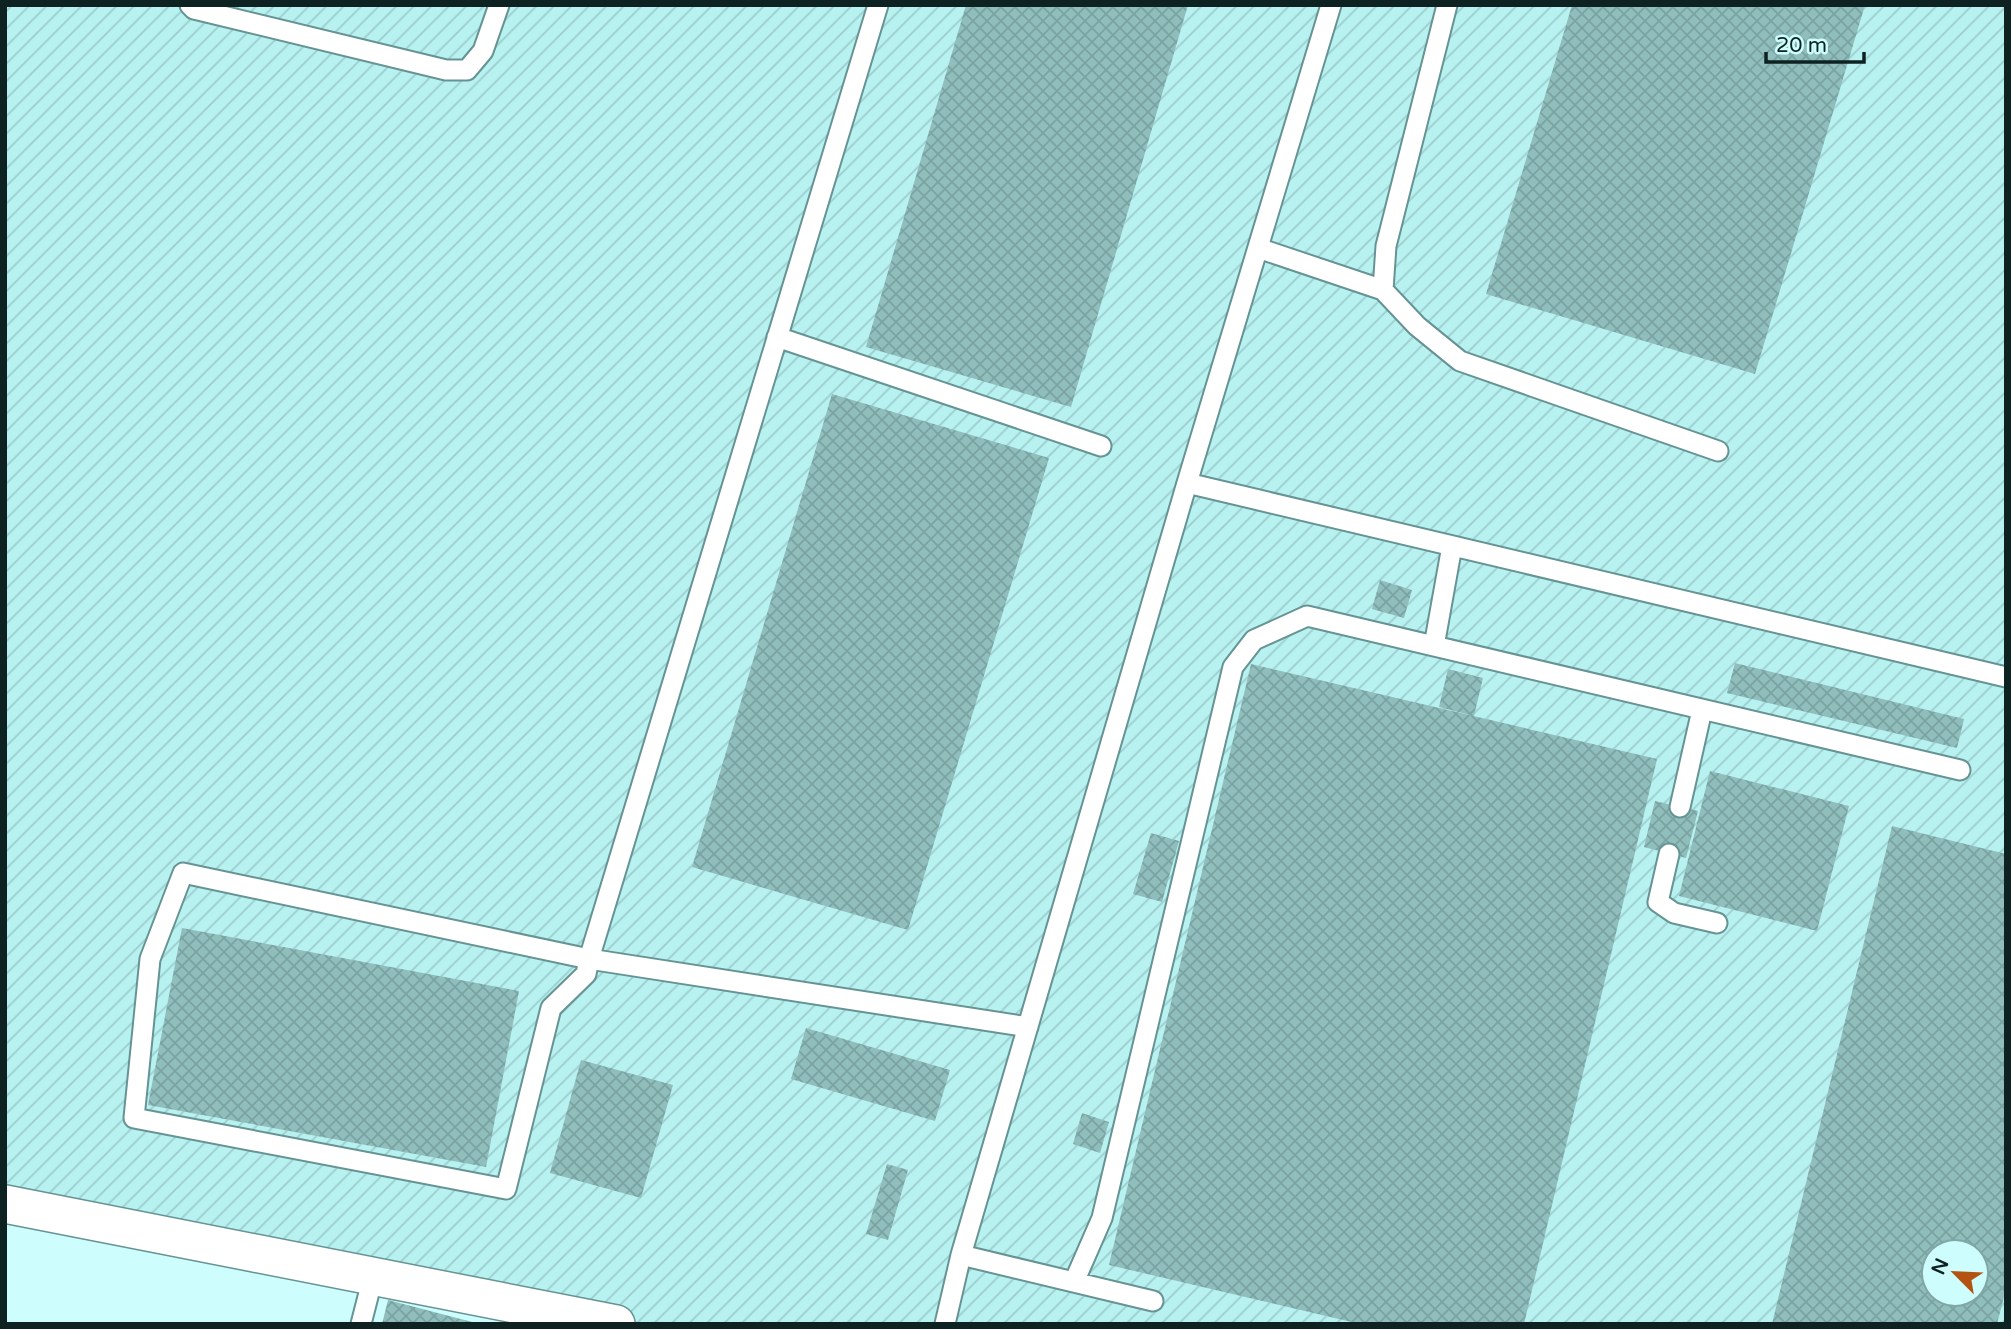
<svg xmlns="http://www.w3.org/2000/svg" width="2011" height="1329" viewBox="0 0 2011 1329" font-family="'Varela Round',sans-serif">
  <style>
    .industrial { fill: url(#industrial-furrows); fill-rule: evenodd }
    .building { fill: url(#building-cross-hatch); fill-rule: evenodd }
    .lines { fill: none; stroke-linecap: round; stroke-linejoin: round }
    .lane-casing { stroke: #669393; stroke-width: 23 }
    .street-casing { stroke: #669393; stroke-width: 40 }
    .lane { stroke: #fff; stroke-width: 19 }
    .street { stroke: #fff; stroke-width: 37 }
  </style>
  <defs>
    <pattern id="industrial-furrows" width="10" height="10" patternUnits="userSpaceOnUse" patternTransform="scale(1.75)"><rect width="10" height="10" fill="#b7f1f0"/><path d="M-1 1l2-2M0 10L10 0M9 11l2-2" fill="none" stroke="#9ccece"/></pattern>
    <pattern id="building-cross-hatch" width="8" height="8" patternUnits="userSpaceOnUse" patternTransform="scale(1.75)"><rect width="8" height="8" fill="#8fbebd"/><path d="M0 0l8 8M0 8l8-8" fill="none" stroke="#7aa3a2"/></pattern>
  </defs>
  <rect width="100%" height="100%" fill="#cdfefd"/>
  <!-- industrial -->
  <path class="industrial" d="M5,5H2006V1324H628L5,1196ZM1934,1252H1976V1294H1934Z"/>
  <!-- building -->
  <path class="building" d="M966,5H1188L1071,407L866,347Z
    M1572,5H1865L1755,374L1486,294Z
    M832,394L1049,458L908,930L692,867Z
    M1380,580L1412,590L1404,618L1372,609Z
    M1735,663L1964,719L1957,748L1727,693Z
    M1251,664L1657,759L1524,1324H1360L1109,1265Z
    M1448,669L1483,678L1474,716L1439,707Z
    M1710,771L1849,806L1817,931L1679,896Z
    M1655,801L1698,811L1686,858L1644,847Z
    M1892,826L2006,854V1289L1997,1324H1772ZM1934,1252H1976V1294H1934Z
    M1151,833L1179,841L1162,902L1133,894Z
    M182,928L519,991L486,1167L148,1105Z
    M806,1028L950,1070L935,1121L791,1079Z
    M581,1060L673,1085L641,1198L550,1173Z
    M1082,1113L1109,1122L1100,1153L1073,1144Z
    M887,1164L908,1170L888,1240L866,1234Z
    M388,1300L476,1323V1324H382Z"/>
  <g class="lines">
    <!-- lane casing -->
    <g class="lane-casing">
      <path id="lane" d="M190,5L194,9L446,70H467L483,51L499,5
        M878,5L589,959L586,974L551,1008L506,1189L134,1118L150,959L183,873L589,959L1028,1027
        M1447,5L1386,246L1383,290L1417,326L1460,361L1718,451
        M1258,248L1383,290
        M777,337L1101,446
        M1187,483L2006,677
        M1434,646L1452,546
        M1680,807L1702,710
        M1669,854L1658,902L1674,913L1717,923
        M961,1255L1153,1301
        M1074,1282L1102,1218L1233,667L1254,640L1307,616L1960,770
        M361,1324L373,1277
        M945,1324L961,1255L1187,483L1331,5"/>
    </g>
    <!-- street casing -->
    <g class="street-casing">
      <path id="street" d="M5,1204L616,1324"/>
    </g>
    <!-- lane -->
    <use href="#lane" class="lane"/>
    <!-- street -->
    <use href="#street" class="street"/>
  </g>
  <!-- border -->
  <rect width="2011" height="1329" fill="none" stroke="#0f2222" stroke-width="14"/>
  <!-- north arrow -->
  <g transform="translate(1955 1273) rotate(294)"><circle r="33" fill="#cdfefd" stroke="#81a6a5" stroke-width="2"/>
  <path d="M0-5L12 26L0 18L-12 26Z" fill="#b35211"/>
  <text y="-10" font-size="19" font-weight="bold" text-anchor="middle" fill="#0f2222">N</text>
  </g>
  <!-- scale -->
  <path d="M1766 52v10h98v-10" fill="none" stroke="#0f2222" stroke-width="3.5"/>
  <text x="1776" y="52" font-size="21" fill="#0f2222" stroke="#cdfefd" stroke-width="5" paint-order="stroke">20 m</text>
</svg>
